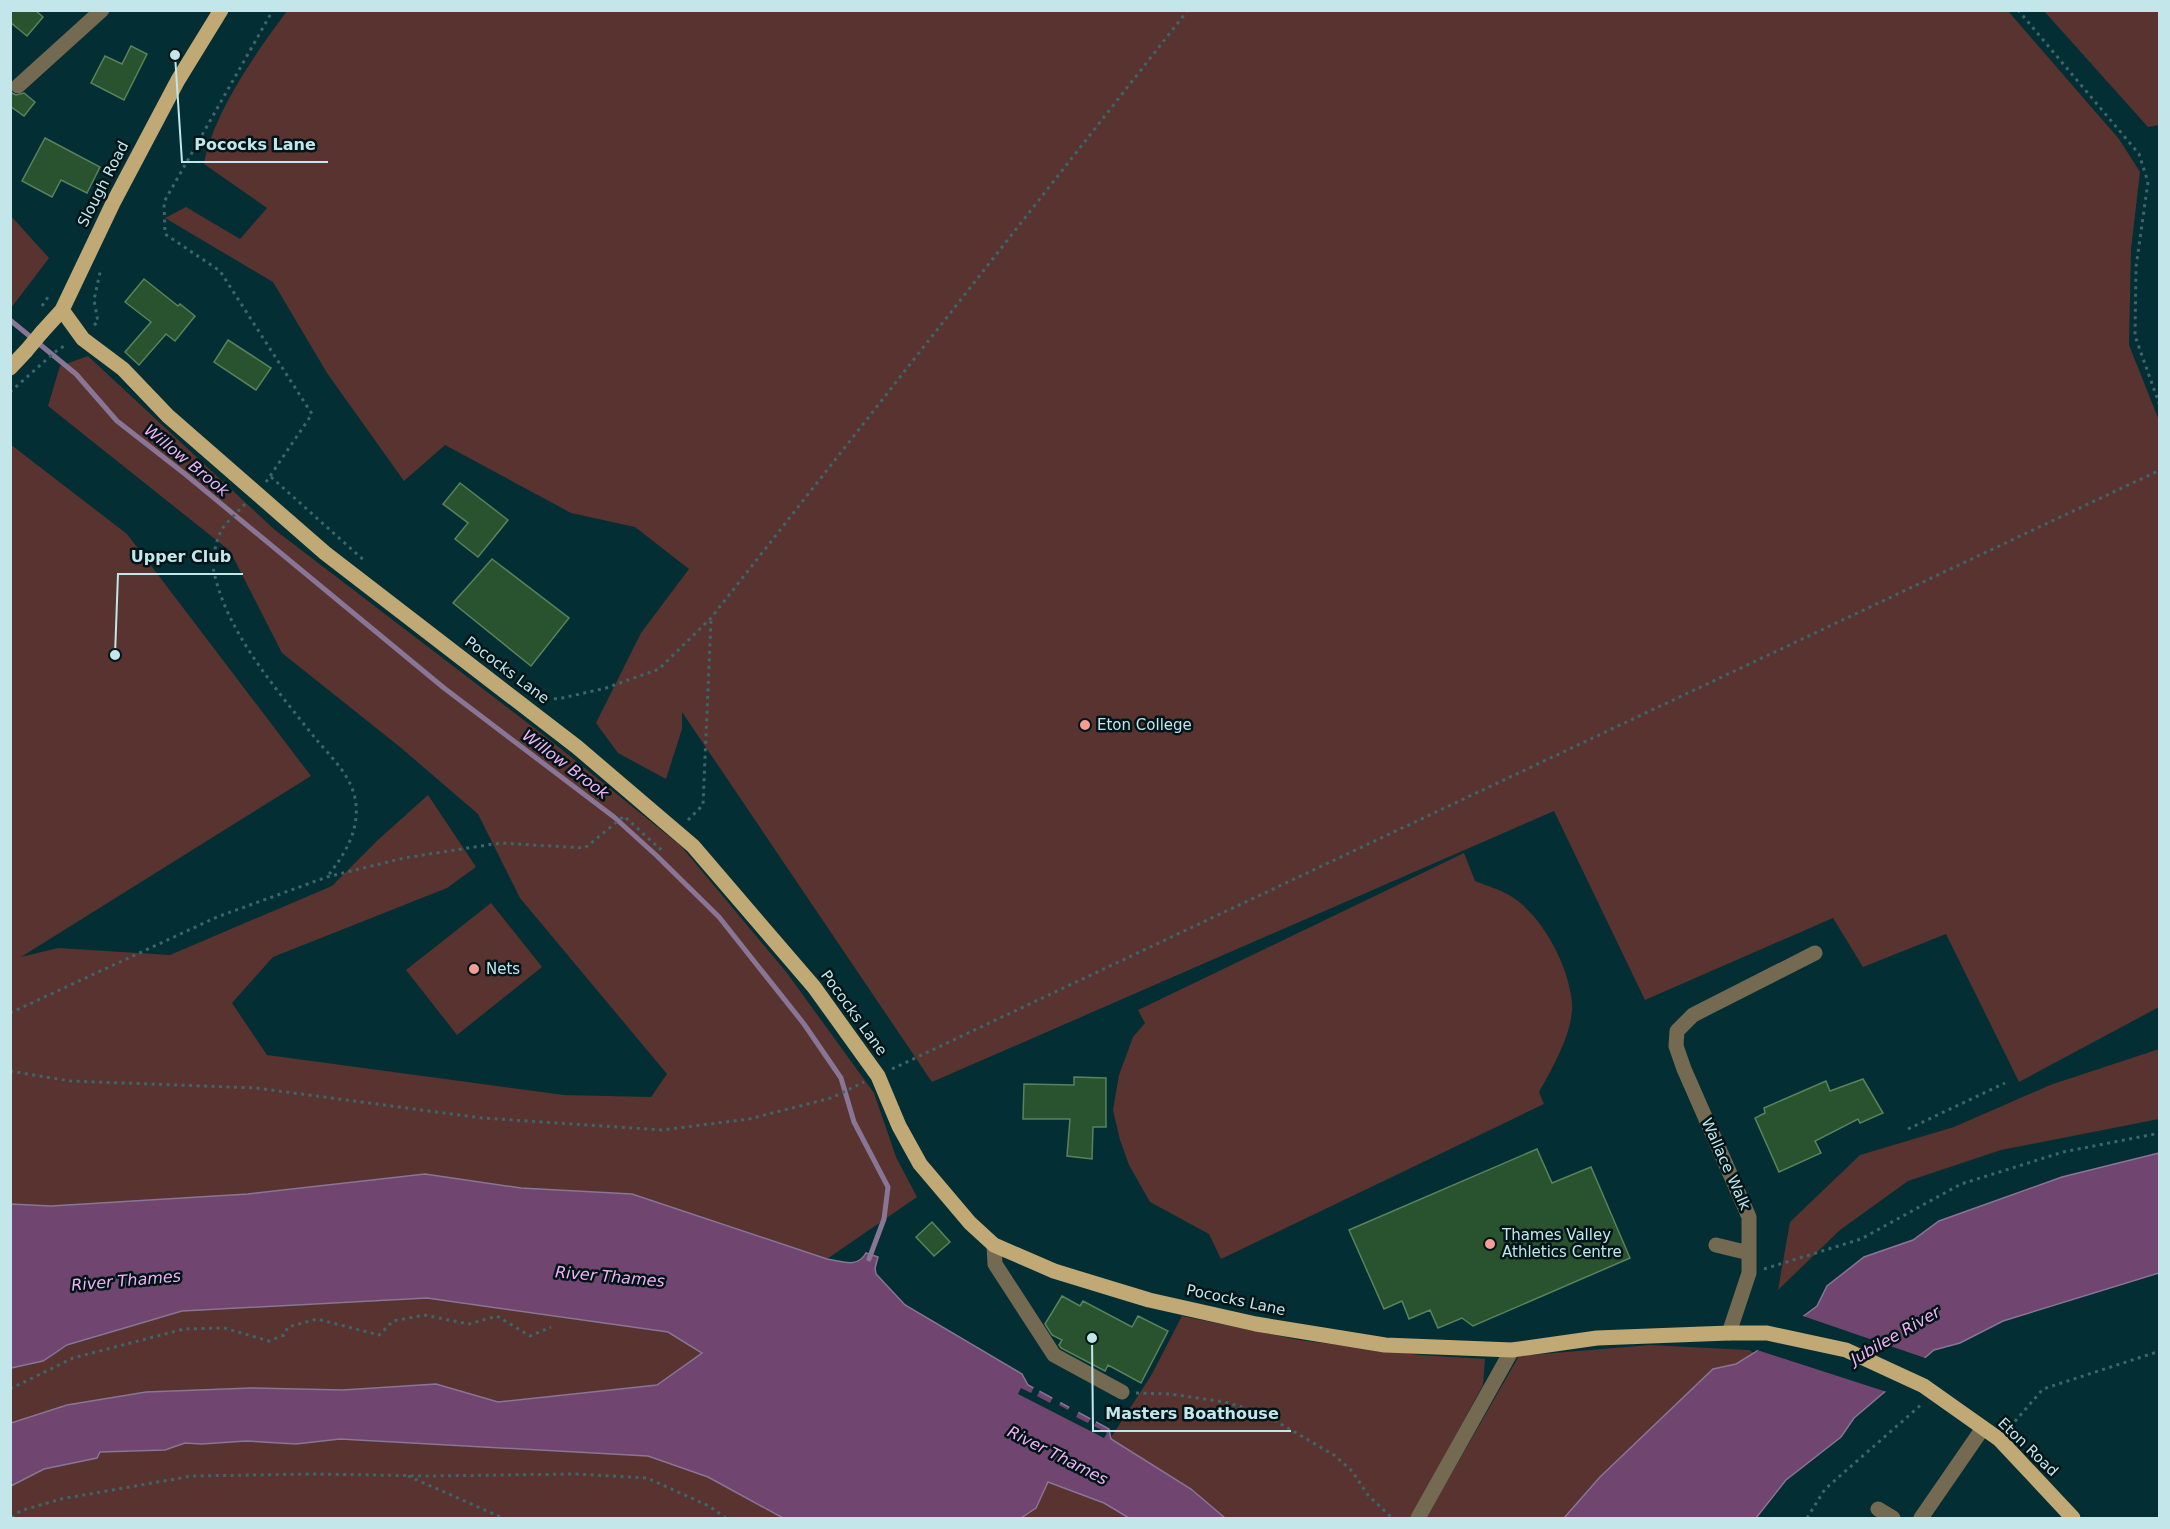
<svg xmlns="http://www.w3.org/2000/svg" width="2170" height="1529" viewBox="0 0 2170 1529" font-family="'DejaVu Sans',sans-serif">
  <style>
    .green { fill: #58332f }
    .water { fill: #704570; stroke: #897595; stroke-width: 1.5 }
    .pier { fill: #032f34 }
    .lines { fill: none; stroke-linecap: round; stroke-linejoin: round }
    .stream { stroke: #897595; stroke-width: 5 }
    .building { fill: #29522e; stroke: #59835c; stroke-width: 1.5 }
    .path { stroke: #3d666b; stroke-width: 3; stroke-dasharray: 3 4.5; stroke-linecap: butt }
    .minor { stroke: #746951; stroke-width: 15 }
    .major { stroke: #c0a975; stroke-width: 15 }
    .major-bridge { stroke: #c0a975; stroke-width: 15 }
    .poi-dot { fill: #f59c93; stroke: #001518; stroke-width: 2 }
    .labels { text-anchor: middle; stroke-width: 5; stroke-linejoin: round; paint-order: stroke }
    .street-label { font-size: 15px; fill: #c3e6eb; stroke: #001518 }
    .poi-label { font-size: 15px; fill: #c3e6eb; stroke: #001518; text-anchor: start }
    .water-label { font-size: 16px; font-style: italic; fill: #f4b1f5; stroke: #001518 }
    .leader { fill: none; stroke: #c3e6eb; stroke-width: 2 }
    .callout-dot { fill: #c3e6eb; stroke: #001518; stroke-width: 2 }
    .callout-label { font-size: 16px; text-anchor: middle; font-weight: bold; fill: #c3e6eb; stroke: #001518; stroke-width: 5; stroke-linejoin: round; paint-order: stroke }
  </style>
  <rect width="100%" height="100%" fill="#032f34"/>
  <!-- green -->
  <path class="green" d="M287,11H2008L2119,139L2140,172L2131,249L2129,345L2160,423L2159,1007L2019,1082L1946,934L1863,967L1833,918L1645,1000L1554,811L932,1082L682,712V729L666,779L618,753L596,723L641,633L689,569L635,527L571,513L445,445L404,481L327,373L273,282L165,218L186,207L240,239L267,208L204,164C212,115 257,51 287,11Z
    M2044,11H2159V125L2148,127Z
    M11,216L49,258L11,308Z
    M88,356L275,530L550,740L681,846L787,973L874,1093L896,1157L917,1197L827,1259L632,1194L521,1188L425,1174L248,1194L11,1210L10,444L127,534L311,776L21,957L58,948L170,955L332,886L379,839L428,795L476,867L447,888L273,957L232,1003L267,1055L564,1095L651,1097L667,1074L520,898L478,814L400,747L282,653L230,551L48,406L60,366Z
    M1464,853L1475,881C1487,886 1499,889 1509,895C1542,914 1569,966 1572,1003C1574,1031 1552,1069 1539,1092L1544,1104L1221,1259L1209,1234L1150,1202L1129,1165L1120,1140L1113,1110L1119,1075L1133,1037L1145,1023L1138,1010Z
    M491,903L542,967L457,1035L406,970Z
    M2159,1049V1119L2001,1150L1908,1181L1840,1230L1778,1290L1790,1222L1860,1155L1954,1127L2050,1085Z
    M427,1298L668,1332L702,1353L657,1385L498,1402L435,1384L343,1390L251,1388L146,1392L67,1405L11,1423L10,1368L43,1361L67,1346L182,1311Z
    M1182,1316L1299,1340L1420,1355L1485,1359L1483,1385L1411,1518H1225L1191,1489L1110,1439L1152,1374Z
    M1650,1345L1749,1350L1754,1353L1736,1364L1713,1370L1600,1477L1564,1518H1426L1519,1356Z
    M340,1439L648,1456L708,1477L783,1518H11V1486L44,1469L96,1458L100,1452L165,1450L185,1443L202,1444L246,1441L296,1444Z
    M1048,1482L1104,1503L1129,1518H1021L1036,1507Z"/>
  <!-- water -->
  <path class="water" d="M2159,1153V1273L2003,1321L1960,1343L1934,1350L1854,1418L1841,1437L1786,1480L1756,1518H1564L1600,1477L1713,1369L1736,1364L1754,1353L1817,1306L1827,1286L1864,1257L1913,1240L1939,1221L2062,1177Z
    M425,1174L521,1188L632,1194L827,1259C842,1261 857,1269 866,1253L878,1257L875,1268L876,1274L905,1305L1022,1374L1028,1385L1109,1429L1111,1439L1191,1489L1225,1518H1129L1104,1503L1048,1482L1036,1508L1021,1518H783L708,1477L648,1456L340,1439L296,1444L246,1441L202,1444L185,1443L165,1450L100,1452L97,1458L44,1469L11,1486V1423L67,1405L146,1392L251,1388L343,1390L436,1384L498,1402L657,1385L702,1353L668,1332L427,1298L182,1311L67,1345L43,1361L11,1368V1204L51,1206L248,1194Z"/>
  <!-- pier -->
  <path class="pier" d="M1800,1315L1928,1359L1887,1392L1754,1349Z
    M1035,1385L1041,1388L1037,1396L1050,1403L1054,1395L1062,1399L1059,1405L1068,1410L1071,1404L1080,1409L1076,1417L1088,1423L1091,1418L1097,1420L1094,1426L1107,1433L1104,1438L1018,1394L1021,1388L1031,1393Z"/>
  <g class="lines">
    <!-- stream -->
    <path class="stream" d="M10,320L76,374L117,421L185,474L444,688L614,817L657,856L719,917L804,1024L841,1078L854,1122L888,1187L884,1219L869,1259"/>
  </g>
  <!-- building -->
  <path class="building" d="M10,10H35L43,17L27,36L10,22Z
    M131,46L147,54L124,100L91,83L105,56L122,64Z
    M10,92L16,95L24,93L35,102L24,116L10,106Z
    M45,138L100,167L87,193L61,180L52,197L22,181Z
    M144,279L178,306L180,304L195,316L175,341L166,334L139,365L125,352L151,322L125,302Z
    M228,340L271,368L256,390L214,362Z
    M460,483L508,520L478,557L455,539L468,523L443,504Z
    M492,559L569,618L531,666L453,603Z
    M1074,1077L1106,1078V1127H1093L1092,1159L1067,1156L1070,1119H1023L1024,1084L1074,1085Z
    M1863,1079L1883,1113L1860,1123L1858,1119L1815,1141L1821,1153L1779,1172L1755,1118L1765,1113L1764,1108L1826,1081L1830,1091Z
    M1537,1149L1552,1183L1591,1167L1630,1258L1473,1326L1462,1318L1438,1328L1430,1310L1409,1319L1402,1301L1384,1309L1349,1230Z
    M932,1222L950,1242L934,1256L916,1237Z
    M1062,1296L1080,1306L1083,1301L1132,1327L1138,1316L1168,1331L1141,1383L1108,1365L1105,1371L1061,1348L1059,1345L1062,1340L1052,1335L1045,1324Z"/>
  <g class="lines">
    <!-- path -->
    <path class="path" d="M2018,10L2139,154L2148,182L2136,267L2135,336L2160,406
      M42,306L50,294
      M94,325L98,322L94,300L101,268
      M10,392L55,352L67,344
      M271,477L366,562
      M266,482L312,414L220,271L165,234L164,202L273,10
      M245,504C238,512 226,522 221,531C216,541 211,561 214,572C227,633 277,690 315,738C330,756 350,774 355,798C361,829 345,854 327,877
      M539,697L558,699L606,688L659,669L711,618L1188,10
      M688,820L703,805L711,620
      M10,1013L217,917L327,877L404,858L500,843L585,848L624,816L660,849L664,844
      M892,1069L2160,470
      M10,1071L70,1081L256,1088L482,1118L662,1130L749,1119L831,1098L864,1082
      M1908,1129L2005,1083
      M1764,1269L1861,1239L1961,1184L2063,1152L2160,1133
      M10,1389L73,1358L184,1329L224,1328L269,1341L284,1335L288,1327L317,1319L379,1335L393,1321L424,1315L469,1324L497,1316L530,1336L551,1327
      M1136,1393L1170,1394L1225,1402L1262,1413L1334,1455L1352,1471L1368,1495L1392,1518
      M2010,1427L2043,1389L2160,1351
      M408,1476L503,1518
      M12,1518L20,1511L61,1499L192,1476L316,1474L430,1476L576,1474L647,1478L709,1506L726,1518
      M1807,1518L1825,1489L1922,1404"/>
    <!-- minor -->
    <path class="minor" d="M18,86L102,10
      M994,1245L995,1264L1054,1355L1122,1392
      M1716,1245L1749,1253
      M1729,1333L1749,1273V1217L1684,1069L1676,1046L1677,1031L1693,1015L1815,953
      M1878,1509L1893,1518
      M1418,1518L1512,1350
      M1921,1518L1983,1428"/>
    <!-- major -->
    <path class="major" d="M62,310L83,339L123,369L168,416L325,553L577,747L693,846L814,987L878,1076L899,1126L920,1164L970,1223L994,1245L1054,1271L1149,1300L1256,1324L1385,1345L1512,1350L1597,1338L1729,1333H1767L1846,1350L1924,1386L1999,1439L2073,1518
      M42,332L62,310L113,203L178,80L221,10
      M10,368L26,351"/>
    <!-- major-bridge -->
    <path class="major-bridge" d="M26,351L42,332"/>
  </g>
  <!-- markers -->
  <g class="poi-dot">
    <circle cx="1085" cy="725" r="6"/>
    <circle cx="474" cy="969" r="6"/>
    <circle cx="1490" cy="1244" r="6"/>
  </g>
  <g class="labels">
    <!-- street labels -->
    <g class="street-label">
      <text transform="translate(103 184) rotate(-63)" y="5">Slough Road</text>
      <text transform="translate(507 670) rotate(37)" y="5">Pococks Lane</text>
      <text transform="translate(854 1013) rotate(54)" y="5">Pococks Lane</text>
      <text transform="translate(1726 1164) rotate(66)" y="5">Wallace Walk</text>
      <text transform="translate(1236 1300) rotate(12)" y="5">Pococks Lane</text>
      <text transform="translate(2028 1447) rotate(44)" y="5">Eton Road</text>
    </g>
    <!-- poi labels -->
    <g class="poi-label">
      <text x="1097" y="730">Eton College</text>
      <text x="486" y="974">Nets</text>
      <text x="1502" y="1240">Thames Valley<tspan x="1502" dy="17">Athletics Centre</tspan></text>
    </g>
    <!-- water labels -->
    <g class="water-label">
      <text transform="translate(187 460) rotate(39)" y="6">Willow Brook</text>
      <text transform="translate(566 764) rotate(37)" y="6">Willow Brook</text>
      <text transform="translate(610 1276) rotate(5)" y="6">River Thames</text>
      <text transform="translate(126 1280) rotate(-5)" y="6">River Thames</text>
      <text transform="translate(1895 1335) rotate(-30)" y="6">Jubilee River</text>
      <text transform="translate(1058 1455) rotate(27)" y="6">River Thames</text>
    </g>
  </g>
  <!-- callouts -->
  <path class="leader" d="M175 55L182 162H328M115 655L118 574H243M1092 1338L1093 1431H1291"/>
  <g class="callout-dot">
    <circle cx="175" cy="55" r="6"/>
    <circle cx="115" cy="655" r="6"/>
    <circle cx="1092" cy="1338" r="6"/>
  </g>
  <g class="callout-label">
    <text x="255" y="150">Pococks Lane</text>
    <text x="181" y="562">Upper Club</text>
    <text x="1192" y="1419">Masters Boathouse</text>
  </g>
  <!-- border -->
  <rect width="2170" height="1529" fill="none" stroke="#c3e6eb" stroke-width="24"/>
</svg>
